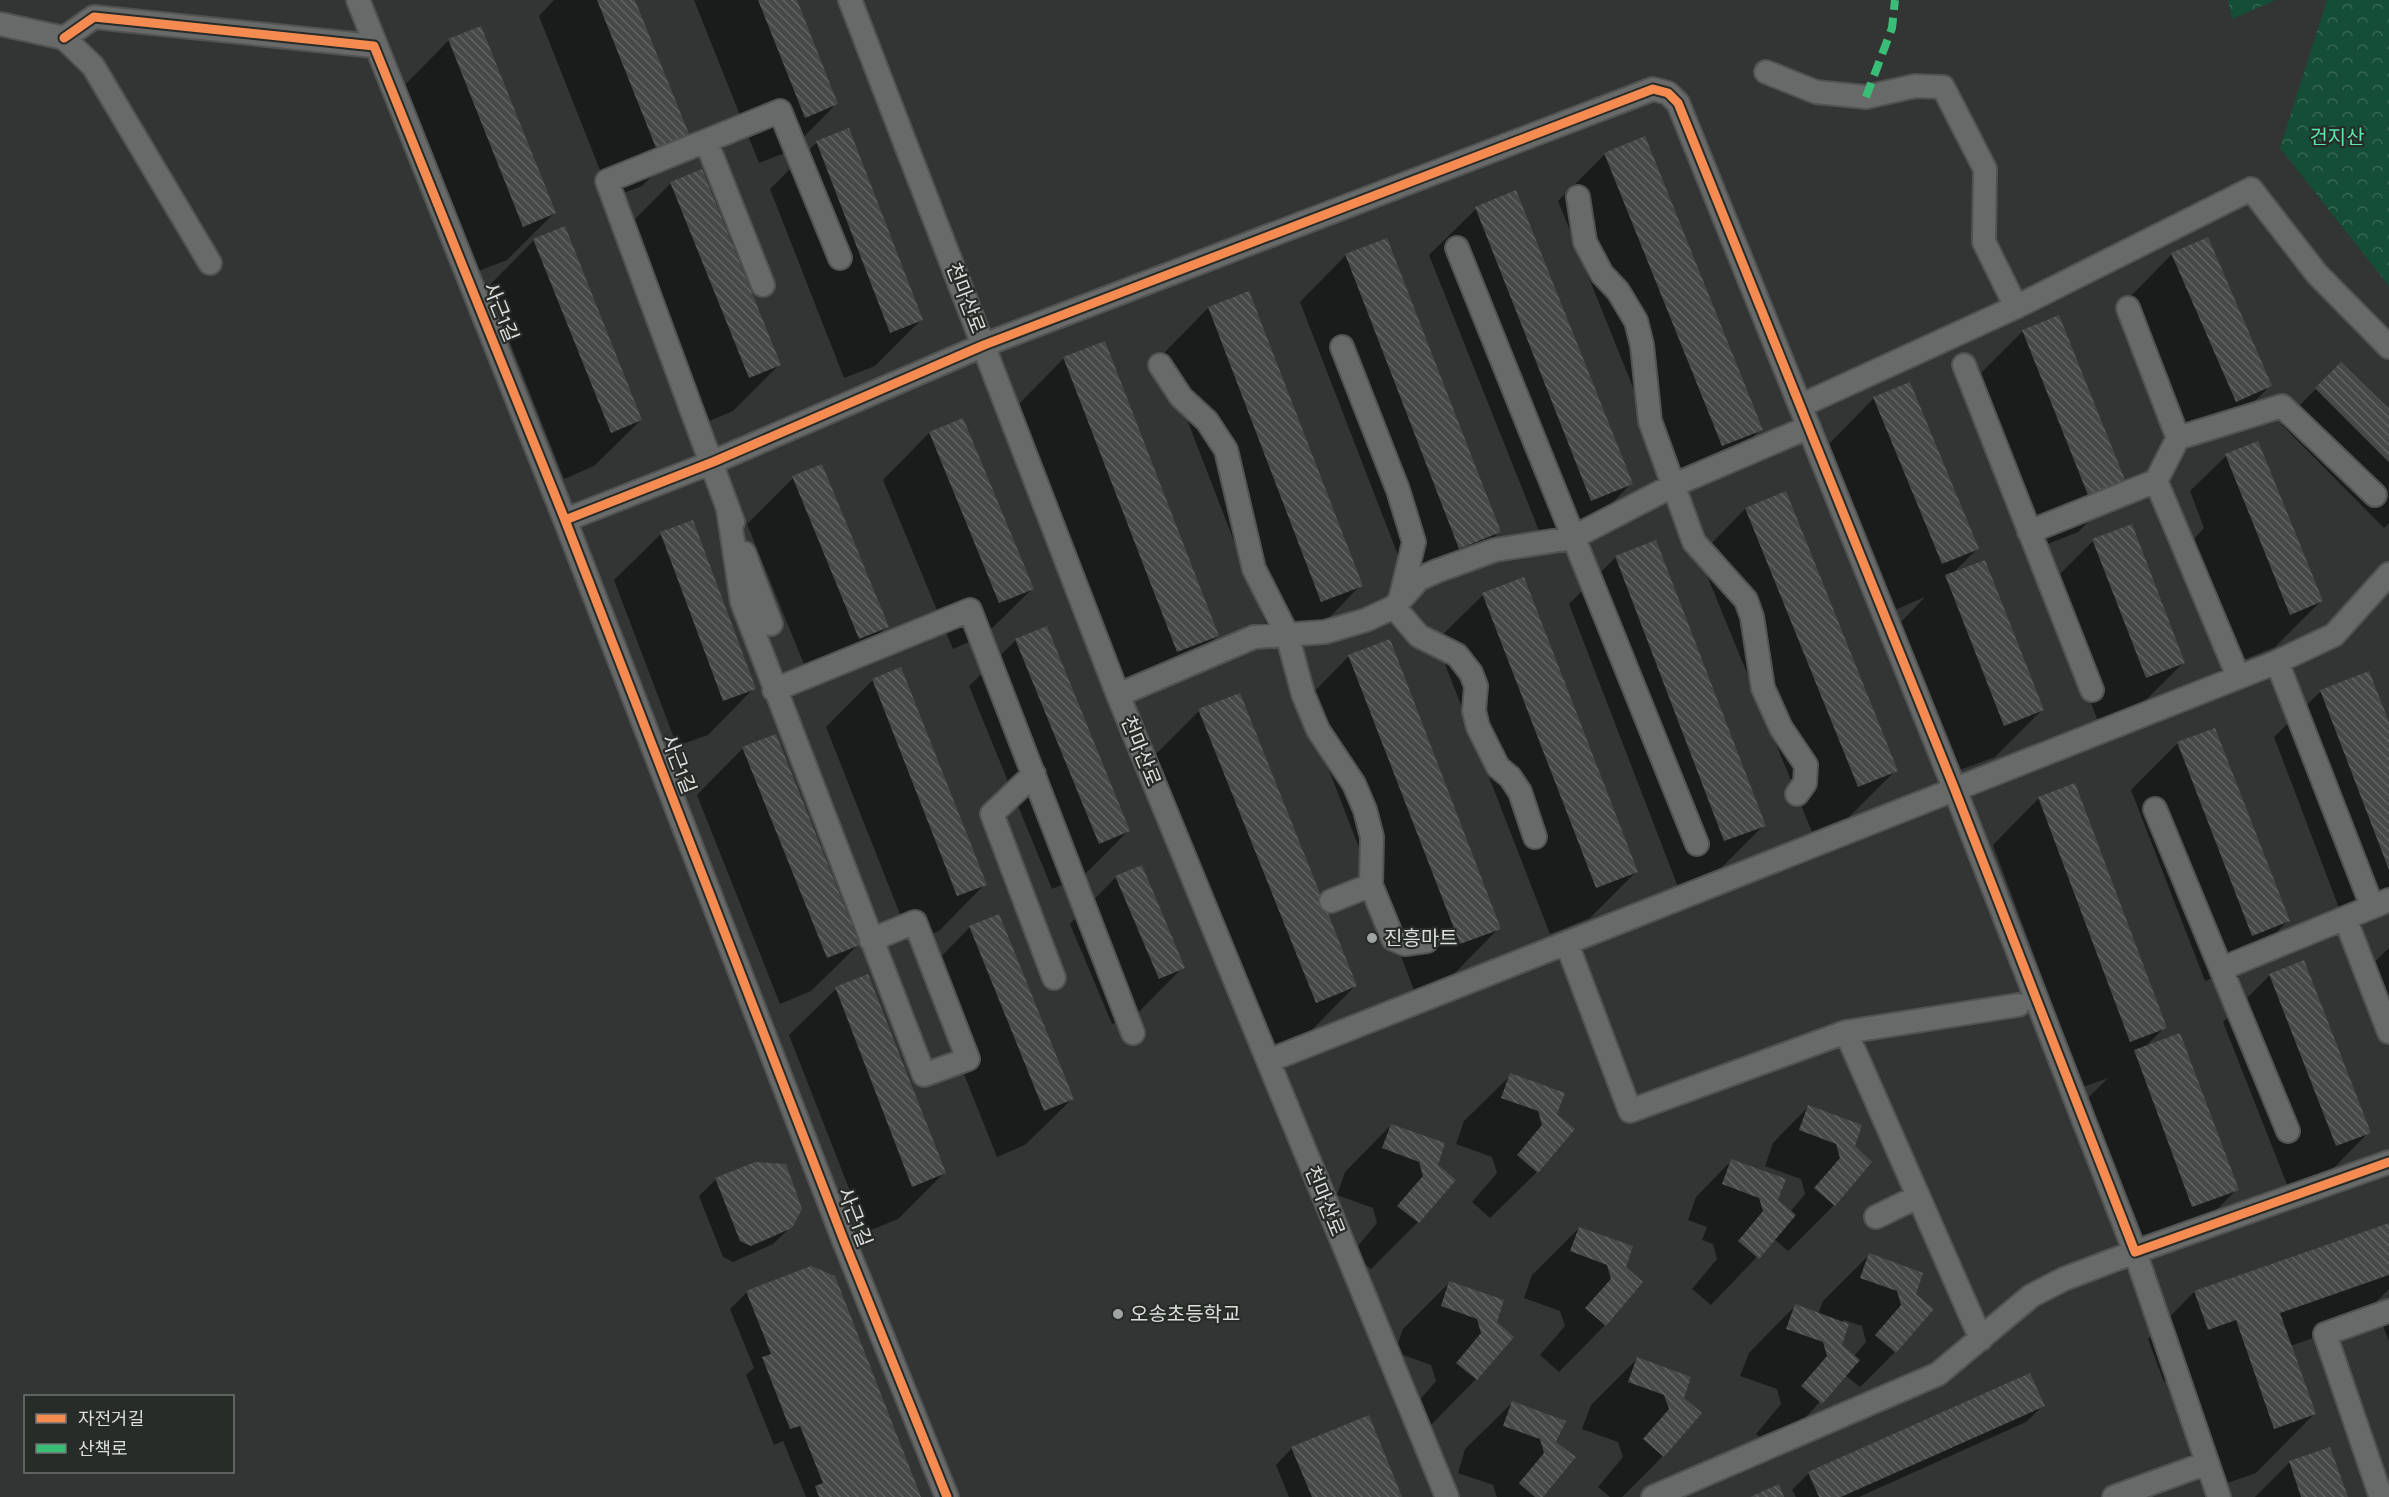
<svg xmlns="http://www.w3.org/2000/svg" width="2389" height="1497" viewBox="0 0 2389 1497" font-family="Karla,'Noto Sans KR',sans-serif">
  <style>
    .forest { fill: url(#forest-crowns) }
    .shadow { fill: #0007; fill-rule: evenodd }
    .building { fill: url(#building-back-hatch) }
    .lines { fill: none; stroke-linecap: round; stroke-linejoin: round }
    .minor-casing { stroke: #515352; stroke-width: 26 }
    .minor { stroke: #686a69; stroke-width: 22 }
    .quiet { stroke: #3abd76; stroke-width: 8; stroke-dasharray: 15 8; stroke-linecap: butt }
    .cycleway-casing { stroke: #272c29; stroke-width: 13 }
    .cycleway { stroke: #f68b52; stroke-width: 9 }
    .poi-dot { fill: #a0a4a2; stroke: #272c29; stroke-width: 2 }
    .labels { text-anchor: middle; stroke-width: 4.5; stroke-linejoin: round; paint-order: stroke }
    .park-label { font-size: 20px; fill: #57e8ac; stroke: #272c29 }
    .street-label { font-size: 20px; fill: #dcdfdd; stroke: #272c29 }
    .poi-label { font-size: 20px; fill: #dcdfdd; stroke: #272c29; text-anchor: start }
  </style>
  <defs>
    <pattern id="forest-crowns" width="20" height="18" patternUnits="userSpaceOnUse" patternTransform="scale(1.5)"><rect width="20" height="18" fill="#144e38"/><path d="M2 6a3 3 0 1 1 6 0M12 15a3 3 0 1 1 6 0" fill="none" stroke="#366754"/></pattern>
    <pattern id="building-back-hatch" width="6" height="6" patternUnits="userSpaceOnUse" patternTransform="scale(1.5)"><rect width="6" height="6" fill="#464947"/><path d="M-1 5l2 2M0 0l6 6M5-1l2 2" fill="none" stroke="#606361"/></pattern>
  </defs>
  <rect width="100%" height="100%" fill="#323533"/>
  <!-- forest -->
  <path class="forest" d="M2228,0H2276L2232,19Z
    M2327,0H2389V286L2280,148Z"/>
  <!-- shadow -->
  <path class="shadow" d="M554,0H634L689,139L642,186L611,198L539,16Z
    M694,0H795L836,104L790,151L759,163Z
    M449,40L554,213L507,260L476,272L403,87Z
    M817,142L921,320L875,366L844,378L770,189Z
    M1605,154L1761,429L1715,476L1675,492L1558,201Z
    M671,183L779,365L733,411L702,424L624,230Z
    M1516,192L1631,484L1585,530L1545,546L1429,255L1476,209Z
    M534,240L641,420L594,466L564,479L488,287Z
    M2172,254L2270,386L2224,432L2189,447L2126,301Z
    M1346,255L1499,532L1453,579L1413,594L1300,302Z
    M1248,293L1361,585L1315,632L1275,647L1162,355L1208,308Z
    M2023,331L2125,485L2078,532L2043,546L1976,378Z
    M1064,358L1217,636L1171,682L1131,697L1018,405Z
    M2341,364L2389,412V523L2384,528L2281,424Z
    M1874,398L1977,549L1951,575L2042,710L1995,757L1957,771L1900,623L1925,597L1895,610L1828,445Z
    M962,420L1032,589L985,635L953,649L883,480L929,433Z
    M2257,443L2321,601L2275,647L2243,660L2193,540L2204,528L2190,491L2226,456Z
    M793,478L887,626L840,673L812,684L747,524Z
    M1785,493L1896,770L1849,817L1812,832L1699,556L1745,509Z
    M661,534L754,688L708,735L677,746L614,580Z
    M2093,541L2183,663L2137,709L2099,724L2047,587Z
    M1616,557L1764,825L1717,872L1678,887L1569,604Z
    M1483,595L1636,872L1590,918L1550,934L1436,641Z
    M1016,640L1129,830L1082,877L1052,889L969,686Z
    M1349,656L1499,928L1453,975L1414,990L1303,703Z
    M873,680L985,884L939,931L911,942L826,727Z
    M2321,691L2389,726V913L2347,929L2274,737Z
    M1199,711L1355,986L1309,1033L1269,1048L1153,757Z
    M2178,743L2288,921L2241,967L2205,981L2131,790Z
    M743,748L858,945L811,991L780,1004L697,795Z
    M2039,798L2165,1027L2145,1047L2237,1189L2191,1236L2146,1252L2088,1098L2108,1078L2083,1087L1993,845Z
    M1116,877L1183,967L1137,1014L1112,1024L1070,924Z
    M970,927L1072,1099L1025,1145L997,1157L924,974Z
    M2389,948V1026L2367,969Z
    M2270,975L2369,1132L2323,1179L2290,1192L2223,1022Z
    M867,976L944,1173L898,1219L866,1232L789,1035L836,989Z
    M1511,1075L1563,1094L1537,1172L1490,1218L1472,1202L1497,1173L1492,1157L1456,1144L1464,1121Z
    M1808,1107L1861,1126L1834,1205L1788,1251L1774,1239L1711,1305L1692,1289L1717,1259L1713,1244L1702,1240L1707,1227L1688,1220L1696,1197L1731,1161L1790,1212L1805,1194L1801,1179L1765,1166L1773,1143Z
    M1391,1125L1454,1180L1418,1222L1371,1269L1352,1253L1377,1223L1373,1208L1337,1195L1345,1172Z
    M716,1179L791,1227L773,1244L733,1262L723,1257L699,1196Z
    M2389,1224V1289L2354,1324L2290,1346L2314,1414L2256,1473L2216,1487L2177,1377L2164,1382L2148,1339L2194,1292Z
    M1579,1228L1631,1247L1605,1325L1559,1372L1540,1355L1565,1326L1560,1311L1524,1298L1532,1275Z
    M1869,1255L1914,1295L1895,1352L1860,1387L1845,1375L1775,1450L1756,1434L1781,1404L1777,1389L1740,1376L1749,1353L1795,1306L1818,1314L1823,1301ZM1844,1320L1862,1326L1866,1342L1853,1357L1840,1346L1841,1323Z
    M1450,1282L1512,1337L1476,1379L1430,1426L1411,1410L1436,1381L1431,1365L1395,1352L1403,1329Z
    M747,1292L920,1497H806L783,1441L774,1445L746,1375L754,1368L730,1309Z
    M2389,1315V1342L2382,1323Z
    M1637,1359L1689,1378L1663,1456L1622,1497H1610L1598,1487L1623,1457L1618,1442L1582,1429L1591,1405Z
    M1512,1403L1554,1442L1541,1497H1497L1493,1485L1458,1473L1465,1449Z
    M2043,1406L2026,1422L1859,1497H1796L1792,1490L1809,1473Z
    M1292,1448L1401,1497H1289L1276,1465Z
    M2329,1449L2346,1497H2255L2289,1463Z"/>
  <!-- building -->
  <path class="building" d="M597,0H635L691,139L658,153Z
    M758,0H797L838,104L805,118Z
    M481,26L556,213L523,227L448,39Z
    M849,128L923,320L890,333L816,141Z
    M1645,136L1763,430L1722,446L1604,153Z
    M702,169L781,365L749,378L670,182Z
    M1516,190L1633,484L1591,501L1475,207Z
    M565,226L642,420L611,433L533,239Z
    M2208,237L2272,386L2236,402L2171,253Z
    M1387,238L1501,532L1459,549L1345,254Z
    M1249,291L1363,586L1321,602L1208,307Z
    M2059,315L2127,485L2090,500L2022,330Z
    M1105,341L1219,636L1177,652L1063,357Z
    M2341,362L2389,409V462L2315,388Z
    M1910,382L1979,549L1942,564L1873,397Z
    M963,418L1034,589L999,603L929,432Z
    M2258,441L2323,601L2290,615L2225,454Z
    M822,464L889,627L859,639L792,476Z
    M1786,491L1898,771L1858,787L1745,508Z
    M693,520L756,689L723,701L660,532Z
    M2132,524L2185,663L2146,678L2092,539Z
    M1656,540L1766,826L1724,841L1615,556Z
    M1985,560L2044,710L2004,726L1945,575Z
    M1524,577L1638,872L1596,888L1482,593Z
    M1047,626L1130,831L1099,844L1015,639Z
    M1390,639L1501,929L1460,944L1348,655Z
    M901,667L987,885L957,896L872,679Z
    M2369,671L2389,722V870L2320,690Z
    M1240,693L1357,986L1316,1003L1198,709Z
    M2215,728L2290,921L2252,936L2177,742Z
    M776,734L860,945L827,958L742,747Z
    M2075,783L2167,1028L2130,1042L2038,797Z
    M1142,865L1185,968L1159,979L1115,876Z
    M999,914L1074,1099L1044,1111L969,926Z
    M2304,960L2371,1133L2336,1146L2269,974Z
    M868,974L946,1173L912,1187L835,987Z
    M2180,1033L2239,1190L2192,1207L2134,1050Z
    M1510,1073L1565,1093L1557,1114L1575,1129L1538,1173L1517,1155L1542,1125L1538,1111L1501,1098Z
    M1808,1105L1862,1125L1855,1146L1872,1162L1835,1206L1814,1188L1840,1158L1836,1144L1799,1130Z
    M1391,1124L1445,1143L1438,1165L1456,1180L1419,1223L1397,1206L1423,1176L1419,1162L1382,1148Z
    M1731,1159L1786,1179L1778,1200L1796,1215L1759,1259L1738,1241L1763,1211L1759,1198L1722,1184Z
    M755,1162L786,1164L802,1209L792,1228L751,1246L740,1241L715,1178Z
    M2389,1223V1275L2280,1313L2316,1414L2274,1429L2236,1320L2208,1330L2194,1291Z
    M1579,1227L1633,1246L1626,1267L1643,1282L1606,1326L1585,1308L1611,1279L1607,1265L1570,1251Z
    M1869,1253L1923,1273L1916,1294L1934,1309L1896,1353L1875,1335L1901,1305L1897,1291L1860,1278Z
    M811,1266L835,1276L921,1497H819L815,1486L823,1483L800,1426L790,1429L762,1357L771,1354L746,1291Z
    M1449,1281L1504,1300L1497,1322L1514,1337L1477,1380L1456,1363L1481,1333L1477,1319L1441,1306Z
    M1795,1304L1849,1324L1842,1345L1860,1360L1822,1404L1801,1386L1827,1356L1823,1342L1786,1329Z
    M1637,1357L1691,1377L1684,1398L1702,1413L1664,1457L1643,1439L1669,1409L1664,1395L1628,1382Z
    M2030,1373L2045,1406L1841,1497H1819L1808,1472Z
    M1512,1401L1566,1421L1556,1442L1576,1457L1543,1497H1535L1519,1483L1544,1453L1540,1439L1503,1426Z
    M1369,1415L1402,1497H1312L1291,1447Z
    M2330,1447L2348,1497H2301L2289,1461Z
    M1779,1484L1784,1497H1750Z"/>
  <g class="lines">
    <!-- minor casing -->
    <g class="minor-casing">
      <path id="minor" d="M358,0L565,520L844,1241L947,1497
        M850,0L1118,695L1447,1497
        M0,24L64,38L93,66L210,263
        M64,38L94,17L374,46
        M1766,72L1816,92L1866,97L1915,86L1943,87L1985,169L1984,242L2016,307
        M706,141L763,285
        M1578,197L1585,242L1602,274L1618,291L1636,321L1642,345L1650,421L1694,542L1746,600L1752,617L1763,688L1781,728L1806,765L1805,783L1797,794
        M1457,248L1697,844
        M1342,347L1398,490L1414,542L1401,596
        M1160,365L1181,397L1207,421L1226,450L1254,569L1287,634L1303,694L1318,730L1354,784L1365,810L1372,837L1371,885L1393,939L1405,944L1427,941
        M1964,365L2092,690
        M1802,405L2016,307L2251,189L2317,274L2389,347
        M2178,438L2282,406L2375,495
        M2156,481L2238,676
        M728,509L742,602L924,1075L968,1059L915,922L871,940
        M565,520L713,462L984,345L1653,89L1668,93L1678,103L1955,790L2135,1252L2389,1162
        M733,522L607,181L780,111L840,258
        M2029,532L2156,481L2178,438L2128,308
        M744,553L771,624
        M1394,607L1419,636L1457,655L1471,673L1476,686L1474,711L1478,727L1498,767L1510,777L1520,792L1535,837
        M2277,662L2372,906
        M774,690L970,610L1133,1033
        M1118,695L1254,637L1325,632L1366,620L1394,607L1419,579L1437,571L1495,550L1572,538L1674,485L1809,427
        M1034,774L992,814L1054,978
        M2155,809L2288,1131
        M1331,901L1371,885
        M2345,918L2389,1032
        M1567,944L1630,1111L1846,1032L2018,1005
        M2221,969L2389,900
        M1846,1032L1981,1339
        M1268,1061L2277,662L2334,635L2389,574
        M1876,1217L1917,1197
        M1653,1497L1938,1374L2031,1296L2064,1279L2135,1252L2219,1497
        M2114,1497L2207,1463
        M2381,1497L2325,1334L2389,1311"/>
    </g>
    <!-- minor -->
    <use href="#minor" class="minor"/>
    <!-- quiet -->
    <path class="quiet" d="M1866,97L1892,28L1895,0"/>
    <!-- cycleway casing -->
    <g class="cycleway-casing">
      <path id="cycleway" d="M64,38L94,17L374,46L565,520L844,1241L947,1497
        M565,520L713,462L984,345L1653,89L1668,93L1678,103L1955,790L2135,1252L2389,1162"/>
    </g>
    <!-- cycleway -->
    <use href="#cycleway" class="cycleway"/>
  </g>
  <!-- markers -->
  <g class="poi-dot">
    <circle cx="1372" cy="938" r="6"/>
    <circle cx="1118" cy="1314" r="6"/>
  </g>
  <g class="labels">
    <!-- park labels -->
    <g class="park-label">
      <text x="2337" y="144">건지산</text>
    </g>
    <!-- street labels -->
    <g class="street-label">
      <text transform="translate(966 298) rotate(69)" y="7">천마산로</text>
      <text transform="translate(501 312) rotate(68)" y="7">사근1길</text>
      <text transform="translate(1141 751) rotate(68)" y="7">천마산로</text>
      <text transform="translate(679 764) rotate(69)" y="7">사근1길</text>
      <text transform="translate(1325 1201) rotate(68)" y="7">천마산로</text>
      <text transform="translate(855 1217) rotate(69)" y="7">사근1길</text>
    </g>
    <!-- poi labels -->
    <g class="poi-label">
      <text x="1384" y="945">진흥마트</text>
      <text x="1130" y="1321">오송초등학교</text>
    </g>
  </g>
  <!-- legend -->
  <rect x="24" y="1395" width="210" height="78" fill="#272c29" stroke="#6f7471" stroke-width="1.5"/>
  <rect x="36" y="1414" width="30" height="9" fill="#f68b52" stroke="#6f7471" stroke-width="1.5"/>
  <text x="78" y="1425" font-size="18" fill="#dcdfdd">자전거길</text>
  <rect x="36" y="1444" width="30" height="9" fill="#3abd76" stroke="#6f7471" stroke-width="1.5"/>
  <text x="78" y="1455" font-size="18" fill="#dcdfdd">산책로</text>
</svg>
